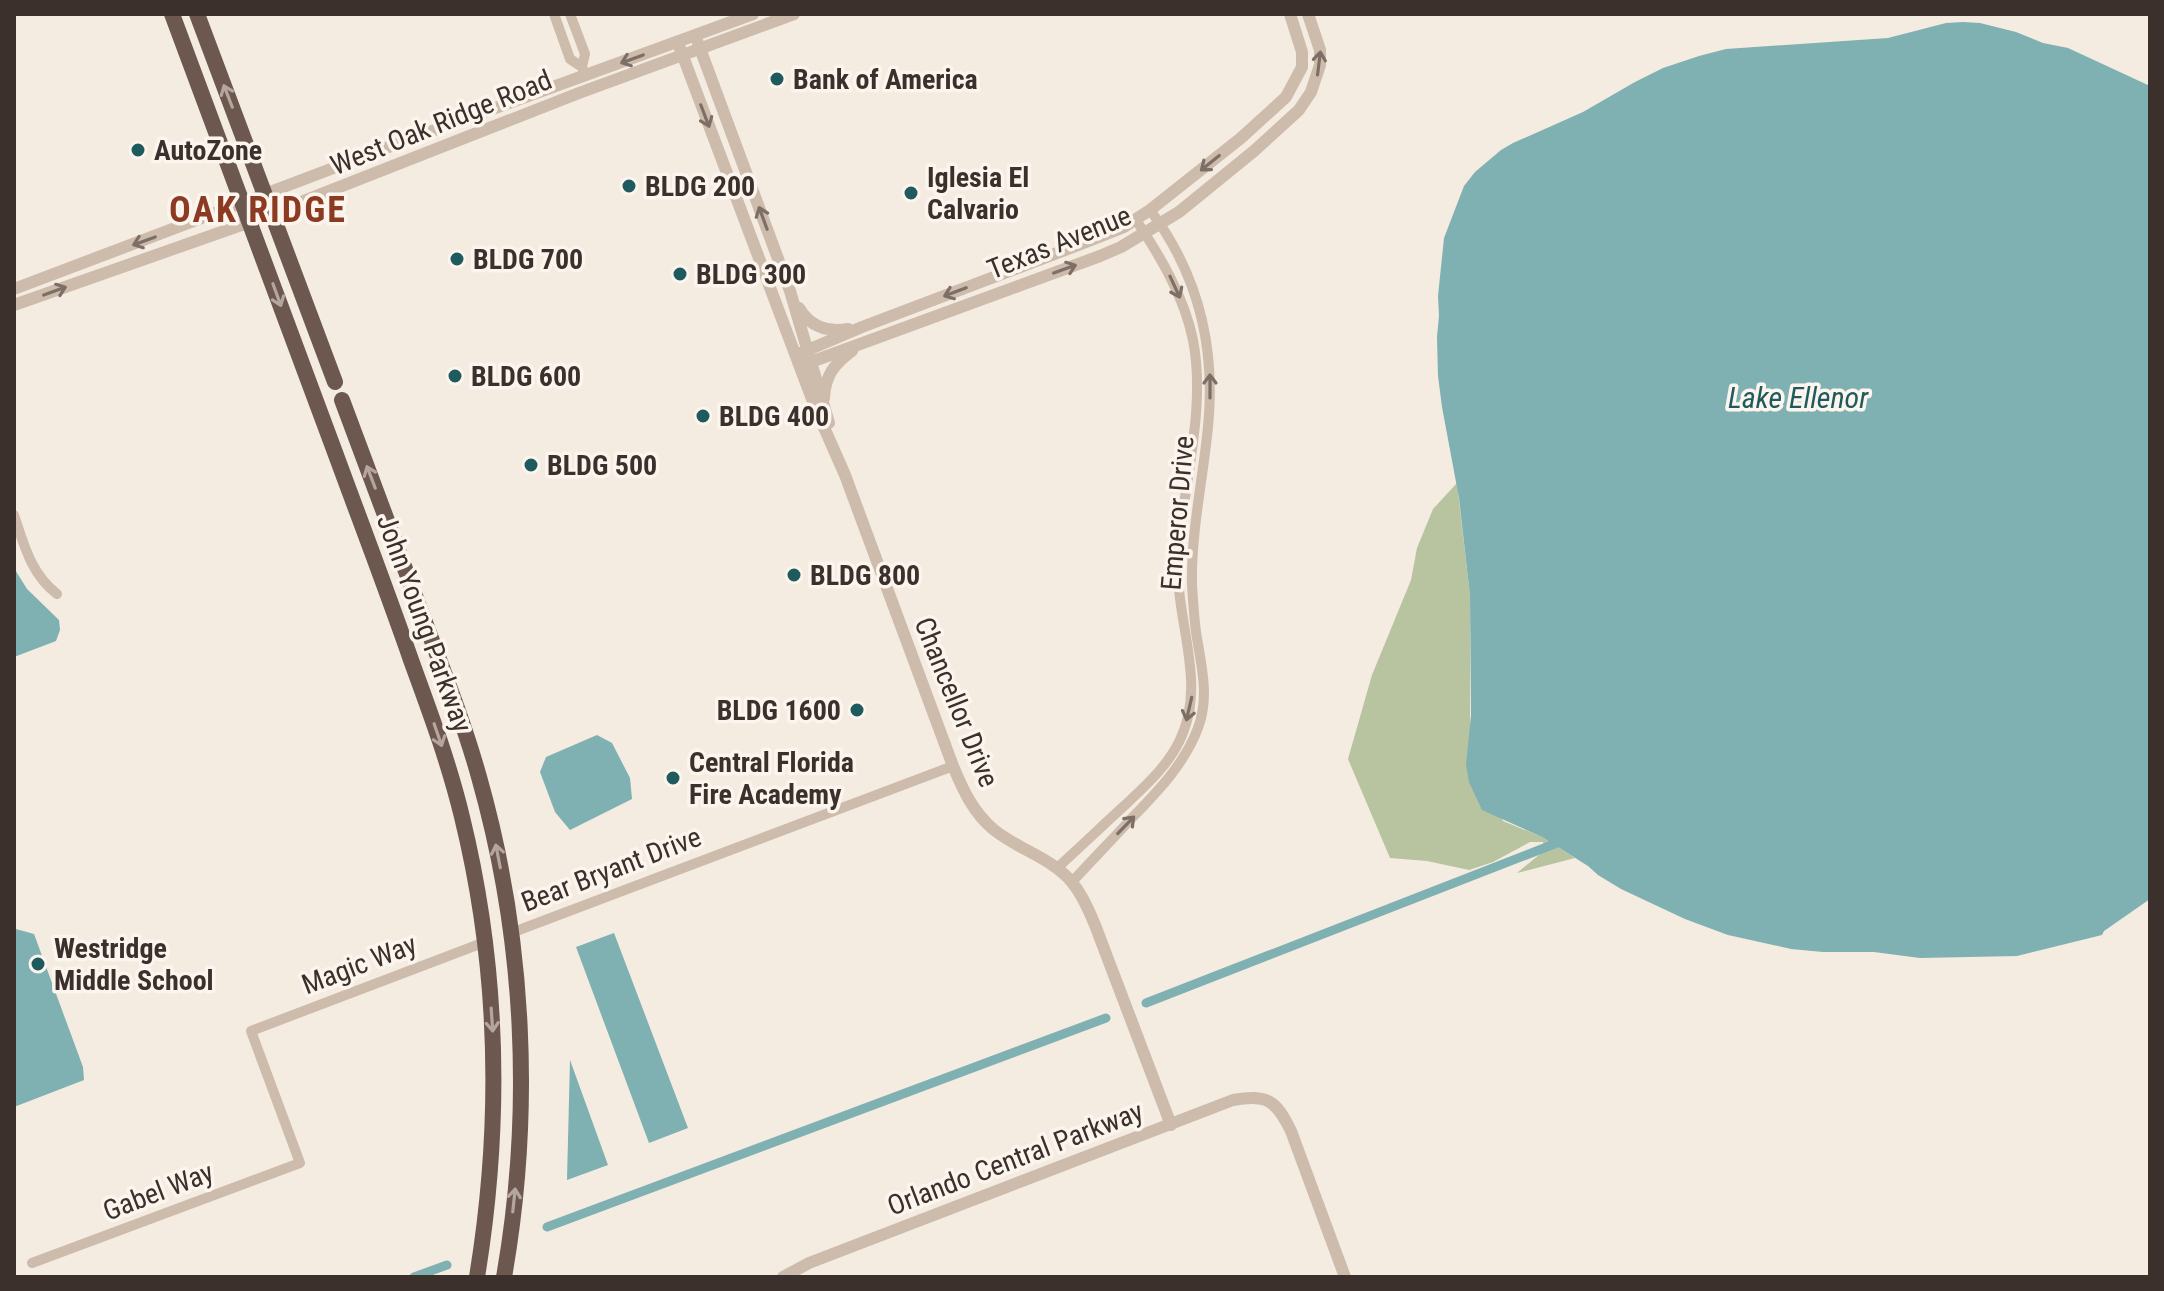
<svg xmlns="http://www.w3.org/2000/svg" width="2164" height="1291" viewBox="0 0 2164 1291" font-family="'Roboto Condensed',sans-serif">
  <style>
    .green { fill: #b8c4a0 }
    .water { fill: #7fb0b2 }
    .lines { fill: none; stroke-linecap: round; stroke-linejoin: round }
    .canal { stroke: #7fb0b2; stroke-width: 9 }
    .minor { stroke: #cdbbac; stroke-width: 10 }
    .tertiary { stroke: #cdbbac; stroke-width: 12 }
    .trunk { stroke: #6c584f; stroke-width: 16 }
    .oneway { stroke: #7d6f65 }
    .oneway2 { stroke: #b4a69e }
    .poi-dot { fill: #1f5a5e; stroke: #fbf5ee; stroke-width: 3 }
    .labels { text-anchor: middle; stroke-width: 7; stroke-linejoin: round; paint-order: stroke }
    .poi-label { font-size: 28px; font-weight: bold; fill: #3b302b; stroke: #fbf5ee; text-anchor: start }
    .street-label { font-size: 28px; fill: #3b302b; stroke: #fbf5ee }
    .water-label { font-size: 30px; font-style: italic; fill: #1f5a5e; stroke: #fbf5ee }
    .district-label { font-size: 36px; font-weight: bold; letter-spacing: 2px; fill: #8c3b22; stroke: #fbf5ee }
  </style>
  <rect width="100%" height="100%" fill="#f4ebe1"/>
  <!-- green -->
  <path class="green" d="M1457,483L1470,596V736L1503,821L1542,837L1575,858L1517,873L1545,850L1543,842H1530L1493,862L1469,870L1427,861L1390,858L1348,759L1372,675L1411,580L1417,548L1433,509Z"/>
  <!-- water -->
  <path class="water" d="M1963,22L1980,23L2016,32L2043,43L2068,48L2150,86V899L2104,931L2102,935L2017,956L1920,958L1874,952H1823L1791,949L1728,935L1685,919L1621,889L1598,875L1588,866L1542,837L1482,810L1469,782L1466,765L1471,715L1470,596L1459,498L1442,407L1438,376L1437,337L1439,316L1438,296L1444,238L1464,186L1475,172L1501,150L1513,143L1583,112L1635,82L1663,68L1699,56L1726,49L1888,38L1946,23Z
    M14,568L27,589L59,620L60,630L56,641L14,657Z
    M597,735L612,743L630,778L632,799L570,830L555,812L540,772L546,757Z
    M16,929L34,934L83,1067L84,1080L14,1107V930Z
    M614,933L688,1128L649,1143L576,947Z
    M570,1060L608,1165L567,1180Z"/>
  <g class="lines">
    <!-- canal -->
    <path class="canal" d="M1146,1003L1562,841
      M547,1227L1106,1018
      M414,1277L447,1265"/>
    <!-- minor -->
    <path class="minor" d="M554,14L570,59L582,67
      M570,14L585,54L582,67L586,76
      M14,515C24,545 31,574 57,594
      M1057,868C1079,848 1101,827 1124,806C1144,787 1166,768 1179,742C1208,684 1176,624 1178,563C1181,489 1207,413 1193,340C1184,296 1160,256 1136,220
      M1072,882C1091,861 1111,841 1130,820C1157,792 1184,765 1198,728C1210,696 1201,665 1196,632C1194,617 1193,600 1192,584C1191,532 1203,479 1208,427C1216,347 1199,275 1150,210
      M511,933L953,766
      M32,1263L300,1163L251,1031L485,942"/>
    <!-- tertiary -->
    <path class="tertiary" d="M678,43L815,407L845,475L953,766C963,790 973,812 993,829C1017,849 1050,857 1071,881C1082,894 1089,910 1095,925L1171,1125
      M698,43L790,291L829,423
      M14,289L402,142L753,14
      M14,305L250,222L579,93L794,14
      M799,308C809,326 828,333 848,329
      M796,355L862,327L1094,239L1124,227L1150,210L1241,138L1286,97L1302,67V52L1290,14
      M800,366L1100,256L1121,247L1179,212L1254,151L1299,110L1311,92L1320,65V50L1308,14
      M824,398C825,376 834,364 852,351
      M783,1277L809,1263L1233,1100C1267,1094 1276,1100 1291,1131L1345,1277"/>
    <!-- trunk -->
    <path class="trunk" d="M172,14C227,161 281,308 336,455C361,523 387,591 411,660C430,712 449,763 462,817C499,968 502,1124 477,1277
      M197,14L335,382
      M342,400C369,472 396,545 423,617C443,670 464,723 479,777C525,939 533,1112 504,1277"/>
  </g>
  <!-- one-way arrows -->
  <defs><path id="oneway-shaft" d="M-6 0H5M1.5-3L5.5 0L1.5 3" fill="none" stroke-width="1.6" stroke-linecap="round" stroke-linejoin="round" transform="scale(2)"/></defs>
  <g class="oneway">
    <use href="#oneway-shaft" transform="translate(632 59) rotate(160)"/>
    <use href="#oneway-shaft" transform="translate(1319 63) rotate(-83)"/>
    <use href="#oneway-shaft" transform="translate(705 116) rotate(69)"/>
    <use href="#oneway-shaft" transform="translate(1210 163) rotate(141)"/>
    <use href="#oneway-shaft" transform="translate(763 218) rotate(-110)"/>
    <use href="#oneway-shaft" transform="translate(144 241) rotate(160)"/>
    <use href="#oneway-shaft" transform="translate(1065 269) rotate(-20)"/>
    <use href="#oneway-shaft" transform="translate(1175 287) rotate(65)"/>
    <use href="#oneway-shaft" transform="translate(55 291) rotate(-20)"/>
    <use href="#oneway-shaft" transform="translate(955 292) rotate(159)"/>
    <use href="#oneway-shaft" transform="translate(1210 386) rotate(-90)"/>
    <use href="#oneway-shaft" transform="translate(1189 709) rotate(103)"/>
    <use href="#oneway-shaft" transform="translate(1126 825) rotate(-46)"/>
  </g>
  <g class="oneway2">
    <use href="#oneway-shaft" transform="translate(228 96) rotate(-111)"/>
    <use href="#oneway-shaft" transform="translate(277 295) rotate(70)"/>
    <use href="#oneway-shaft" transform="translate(371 477) rotate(-111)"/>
    <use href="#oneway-shaft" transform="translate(438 735) rotate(71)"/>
    <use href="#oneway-shaft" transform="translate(498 856) rotate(-101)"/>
    <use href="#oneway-shaft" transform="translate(492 1020) rotate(86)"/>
    <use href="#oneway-shaft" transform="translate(514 1200) rotate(-84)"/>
  </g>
  <!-- markers -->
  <g class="poi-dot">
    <circle cx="777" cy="79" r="8"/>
    <circle cx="138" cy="150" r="8"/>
    <circle cx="629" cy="186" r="8"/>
    <circle cx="911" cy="193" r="8"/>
    <circle cx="457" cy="259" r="8"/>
    <circle cx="680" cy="274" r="8"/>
    <circle cx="455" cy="376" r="8"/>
    <circle cx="703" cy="416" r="8"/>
    <circle cx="531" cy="465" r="8"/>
    <circle cx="794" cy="575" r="8"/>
    <circle cx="857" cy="710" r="8"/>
    <circle cx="673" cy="778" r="8"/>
    <circle cx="38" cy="964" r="8"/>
  </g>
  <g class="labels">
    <!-- poi labels -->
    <g class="poi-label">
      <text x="793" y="89">Bank of America</text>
      <text x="154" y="160">AutoZone</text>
      <text x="927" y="187">Iglesia El<tspan x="927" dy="32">Calvario</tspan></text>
      <text x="645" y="196">BLDG 200</text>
      <text x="473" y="269">BLDG 700</text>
      <text x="696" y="284">BLDG 300</text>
      <text x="471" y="386">BLDG 600</text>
      <text x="719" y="426">BLDG 400</text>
      <text x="547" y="475">BLDG 500</text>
      <text x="810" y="585">BLDG 800</text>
      <text x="841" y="720" text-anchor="end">BLDG 1600</text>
      <text x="689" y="772">Central Florida<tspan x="689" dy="32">Fire Academy</tspan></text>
      <text x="54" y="958">Westridge<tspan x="54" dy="32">Middle School</tspan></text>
    </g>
    <!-- street labels -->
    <g class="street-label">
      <text transform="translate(441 122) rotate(-22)" y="10">West Oak Ridge Road</text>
      <text transform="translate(1059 242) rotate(-22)" y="10">Texas Avenue</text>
      <text transform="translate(1177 513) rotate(-85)" y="10">Emperor Drive</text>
      <text transform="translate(425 623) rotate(70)" y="10">John Young Parkway</text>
      <text transform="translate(957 702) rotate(68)" y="10">Chancellor Drive</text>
      <text transform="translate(611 869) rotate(-21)" y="10">Bear Bryant Drive</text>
      <text transform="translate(359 964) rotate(-21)" y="10">Magic Way</text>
      <text transform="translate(1015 1158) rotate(-21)" y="10">Orlando Central Parkway</text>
      <text transform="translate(158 1191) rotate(-21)" y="10">Gabel Way</text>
    </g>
    <!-- water labels -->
    <g class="water-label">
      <text x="1798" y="408">Lake Ellenor</text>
    </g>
    <!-- district labels -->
    <g class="district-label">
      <text x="258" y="222">OAK RIDGE</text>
    </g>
  </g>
  <!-- border -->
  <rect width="2164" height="1291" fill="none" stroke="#3b302b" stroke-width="32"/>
</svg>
